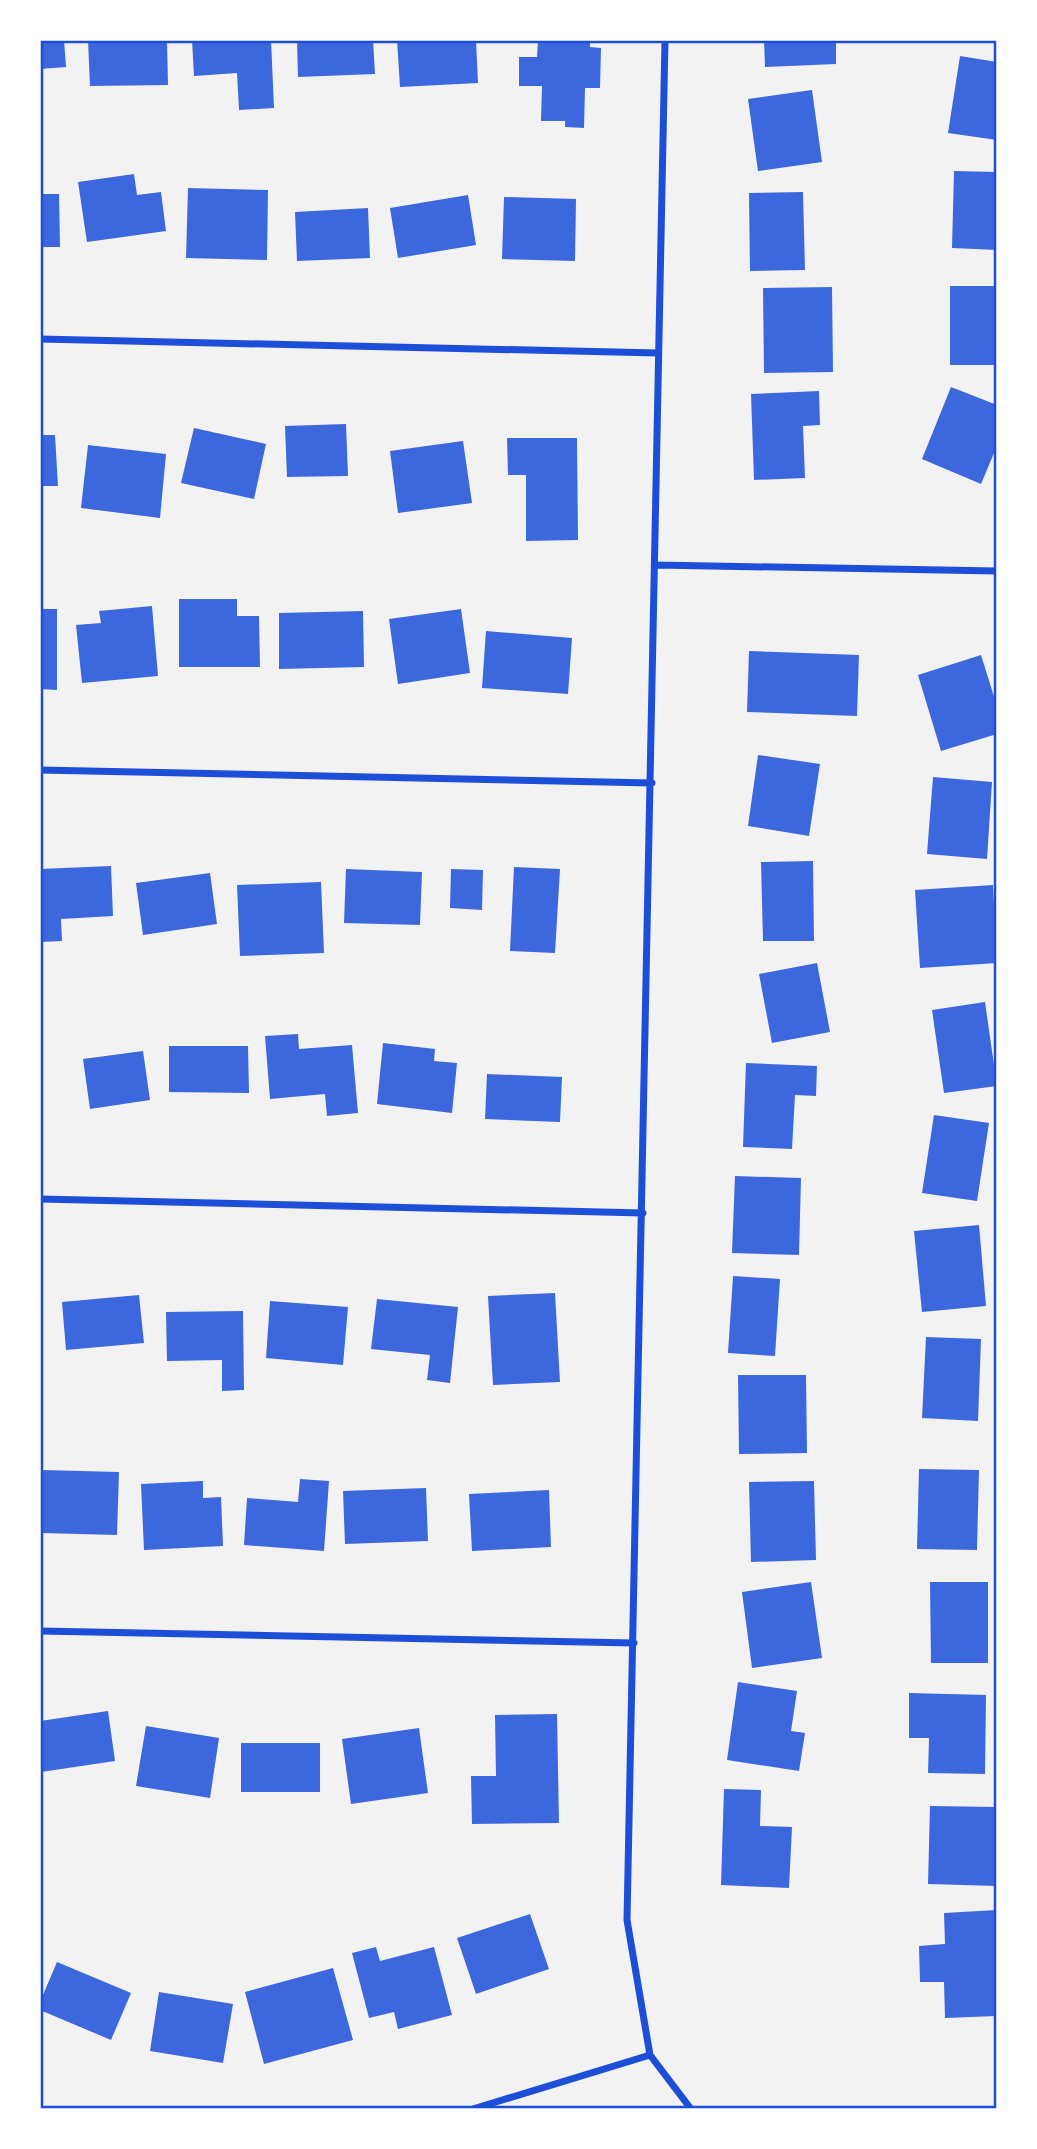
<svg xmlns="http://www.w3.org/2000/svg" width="1037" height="2149" viewBox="0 0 1037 2149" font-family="Signika,sans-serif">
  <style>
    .building { fill: #3d67dc }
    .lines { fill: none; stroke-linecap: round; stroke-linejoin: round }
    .minor { stroke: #1d4ed8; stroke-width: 7 }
    .neatline { fill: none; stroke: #1d4ed8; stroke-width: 2.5 }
  </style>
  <rect width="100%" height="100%" fill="#f2f2f2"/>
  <!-- building -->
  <path class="building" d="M40,40H64L66,67L40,69Z
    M88,40H167L168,85L90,86Z
    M192,40H271L274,108L239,110L237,73L194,76Z
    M297,40H373L375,74L298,77Z
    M397,40H476L478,83L400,87Z
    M538,40H590V47L601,48L600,88H585L584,128L565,127V121H541L542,86H519V57H537Z
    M764,40H836V64L765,67Z
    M960,56L997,62V140L948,133Z
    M812,90L822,162L758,171L748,99Z
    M954,171L997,172V250L952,248Z
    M134,174L137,195L161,192L166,231L87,242L78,182Z
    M188,188L268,190L267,260L186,258Z
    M803,192L805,270L750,271L749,193Z
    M40,194H59L60,247H40Z
    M468,195L476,245L398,258L390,208Z
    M504,197L576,199L575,261L502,259Z
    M368,208L370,258L297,261L295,212Z
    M950,286H997V365H950Z
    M832,287L833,372L764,373L763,288Z
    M951,387L997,405V446L981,484L922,459Z
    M819,391L820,425L803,426L805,478L754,480L751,394Z
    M346,424L348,476L287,477L285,426Z
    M194,428L266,444L254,499L181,483Z
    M40,435H55L58,486H40Z
    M507,438H577L578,540L526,541V475H508Z
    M463,441L472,503L398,513L390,451Z
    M88,445L166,454L160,518L81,508Z
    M179,599H237V616H259L260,667H179Z
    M152,606L158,676L82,683L76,625L101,623L99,611Z
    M40,609H57V690L40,689Z
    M461,609L470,673L398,684L389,619Z
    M363,611L364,667L279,669V613Z
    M486,631L572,638L568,694L482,688Z
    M749,651L859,655L857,716L747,712Z
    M981,655L997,706V734L941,751L918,675Z
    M758,755L820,764L809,836L748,826Z
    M933,777L992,782L987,859L927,854Z
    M813,861L814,941H763L761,862Z
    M111,866L113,916L61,919L62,941L40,942V869Z
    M514,867L560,869L555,953L510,951Z
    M346,869L422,872L420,925L344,923Z
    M451,869L483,870L482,910L450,908Z
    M210,873L217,924L143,935L136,883Z
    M321,882L324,953L240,956L237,885Z
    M993,885L997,963L920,968L915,890Z
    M817,963L830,1032L772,1043L759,974Z
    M985,1002L997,1086L944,1093L932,1010Z
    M298,1034L299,1049L352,1045L358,1113L327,1116L325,1094L270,1099L265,1036Z
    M383,1043L435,1049L434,1061L457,1063L452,1113L377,1104Z
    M169,1046H248L249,1093L169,1092Z
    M143,1051L150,1100L90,1109L83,1059Z
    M746,1063L817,1066L816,1096L795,1095L792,1149L743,1147Z
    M487,1074L562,1077L560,1122L485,1119Z
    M934,1115L989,1123L977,1201L922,1193Z
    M735,1176L801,1178L799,1255L732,1253Z
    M979,1225L986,1306L922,1312L914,1231Z
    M733,1276L780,1279L775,1356L728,1353Z
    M555,1293L560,1382L493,1385L488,1296Z
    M139,1295L144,1343L66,1350L62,1302Z
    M377,1299L458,1307L450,1383L427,1380L430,1355L371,1349Z
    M270,1301L348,1307L343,1365L266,1358Z
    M243,1311L244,1390L222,1391V1360L167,1361L166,1312Z
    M926,1337L981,1339L978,1421L922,1418Z
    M738,1375H806L807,1453L739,1454Z
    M919,1469L979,1470L977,1550L917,1549Z
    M42,1470L119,1472L117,1535L41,1533Z
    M300,1479L329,1481L324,1551L244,1545L247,1498L298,1502Z
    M203,1481V1498L221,1497L223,1546L144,1550L141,1484Z
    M814,1481L816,1560L751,1562L749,1482Z
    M426,1488L428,1541L345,1544L343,1491Z
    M549,1490L551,1547L472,1551L469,1494Z
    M811,1582L822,1658L752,1668L742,1592Z
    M930,1582H988V1663H931Z
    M738,1682L797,1691L791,1731L805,1733L799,1771L727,1760Z
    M909,1693L986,1695L985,1774L928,1773L929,1738H909Z
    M108,1711L115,1761L41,1772L40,1721Z
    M557,1714L559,1823L472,1824L471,1776H496L495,1715Z
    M146,1726L219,1738L210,1798L136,1786Z
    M419,1728L428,1793L351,1804L342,1739Z
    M241,1743H320V1792H241Z
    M724,1789L761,1790L760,1826L792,1827L789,1888L721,1885Z
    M930,1806L997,1807V1886L928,1884Z
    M997,1910V2016L945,2018L944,1982H920L919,1946L945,1944L944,1913Z
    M530,1914L549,1969L476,1994L457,1938Z
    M376,1947L380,1961L434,1947L452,2015L398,2029L394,2012L369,2018L352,1953Z
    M57,1962L131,1993L111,2040L40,2010V2002Z
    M333,1968L353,2040L264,2064L245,1992Z
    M159,1992L233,2004L223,2063L150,2051Z"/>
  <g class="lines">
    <!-- minor -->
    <path class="minor" d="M665,40L627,1920L650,2055L691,2109
      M40,339L658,353
      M656,565L997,571
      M40,770L652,783
      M40,1199L643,1213
      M40,1631L634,1643
      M473,2109L650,2055"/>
  </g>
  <!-- border -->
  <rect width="1037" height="2149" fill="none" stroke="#ffffff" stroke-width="84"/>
  <rect x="42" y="42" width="953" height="2065" class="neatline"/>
</svg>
